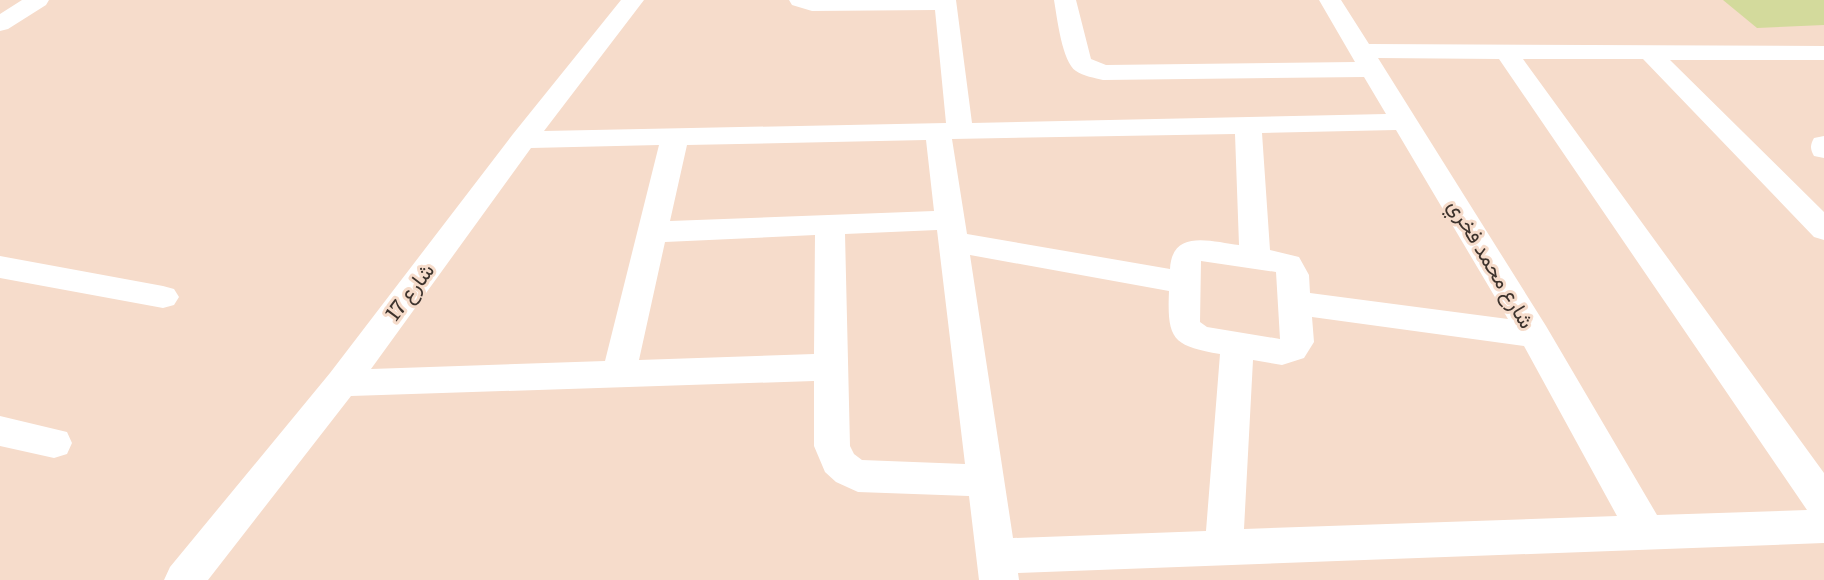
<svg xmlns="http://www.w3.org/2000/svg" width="1824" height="580" viewBox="0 0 1824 580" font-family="Literata,Vazirmatn,serif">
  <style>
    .green { fill: #d3da9c }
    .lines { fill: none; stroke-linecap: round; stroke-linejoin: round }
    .street { fill: #fff; fill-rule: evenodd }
    .labels { text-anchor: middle; stroke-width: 6; stroke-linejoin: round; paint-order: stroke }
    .street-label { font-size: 21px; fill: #3d332d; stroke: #f6dccb }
  </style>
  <rect width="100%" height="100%" fill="#f6dccb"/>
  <!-- green -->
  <path class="green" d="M1723,0H1824V25L1757,28Z"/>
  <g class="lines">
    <!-- street -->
    <path class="street" d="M22,0H49L46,5L8,29L0,31V14Z
      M621,0H644L544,131L946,123L935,10L812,11L792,5L789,0H956L972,123L1386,114L1364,77L1103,80C1095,78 1083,76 1076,71C1062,62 1057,17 1054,0H1076L1091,59L1106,65L1355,62L1319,0H1341L1369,44L1824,46V60H1670L1824,212V240L1814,237L1643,59H1523L1824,473V543L1018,573L1019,580H979L969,496L858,492L836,482L825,472L814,446V381L351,396L208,580H164L170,567L330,373L513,134ZM1378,58L1499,59L1807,510L1657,515L1546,326ZM1396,130L1508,319L1310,293L1309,275L1299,257L1270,250L1262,133ZM1235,134L1239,245C1212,242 1172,228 1170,269L967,234L952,139ZM926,140L934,211L670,221L687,145ZM659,145L605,361L371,369L531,148ZM937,230L965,464L862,460L854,454L850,446L845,234ZM815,235L814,354L639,360L665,242ZM970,255L1169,291C1167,339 1172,346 1220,354L1206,531L1013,538ZM1201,261L1276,272L1280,339L1207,327L1200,322ZM1312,317L1524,346L1617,516L1244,529L1253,360L1282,365L1304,358L1314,342Z
      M1824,136V158L1814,156C1810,149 1810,145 1814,138Z
      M0,256L163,286L174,289L179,297L174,305L163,308L0,278Z
      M0,416L67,432L72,443L67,454L54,458L0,446Z"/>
  </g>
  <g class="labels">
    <!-- street labels -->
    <g class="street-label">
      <text transform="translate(1491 264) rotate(59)" y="7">شارع محمد فخري</text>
      <text transform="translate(410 292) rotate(-53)" y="7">شارع 17</text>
    </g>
  </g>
</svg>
